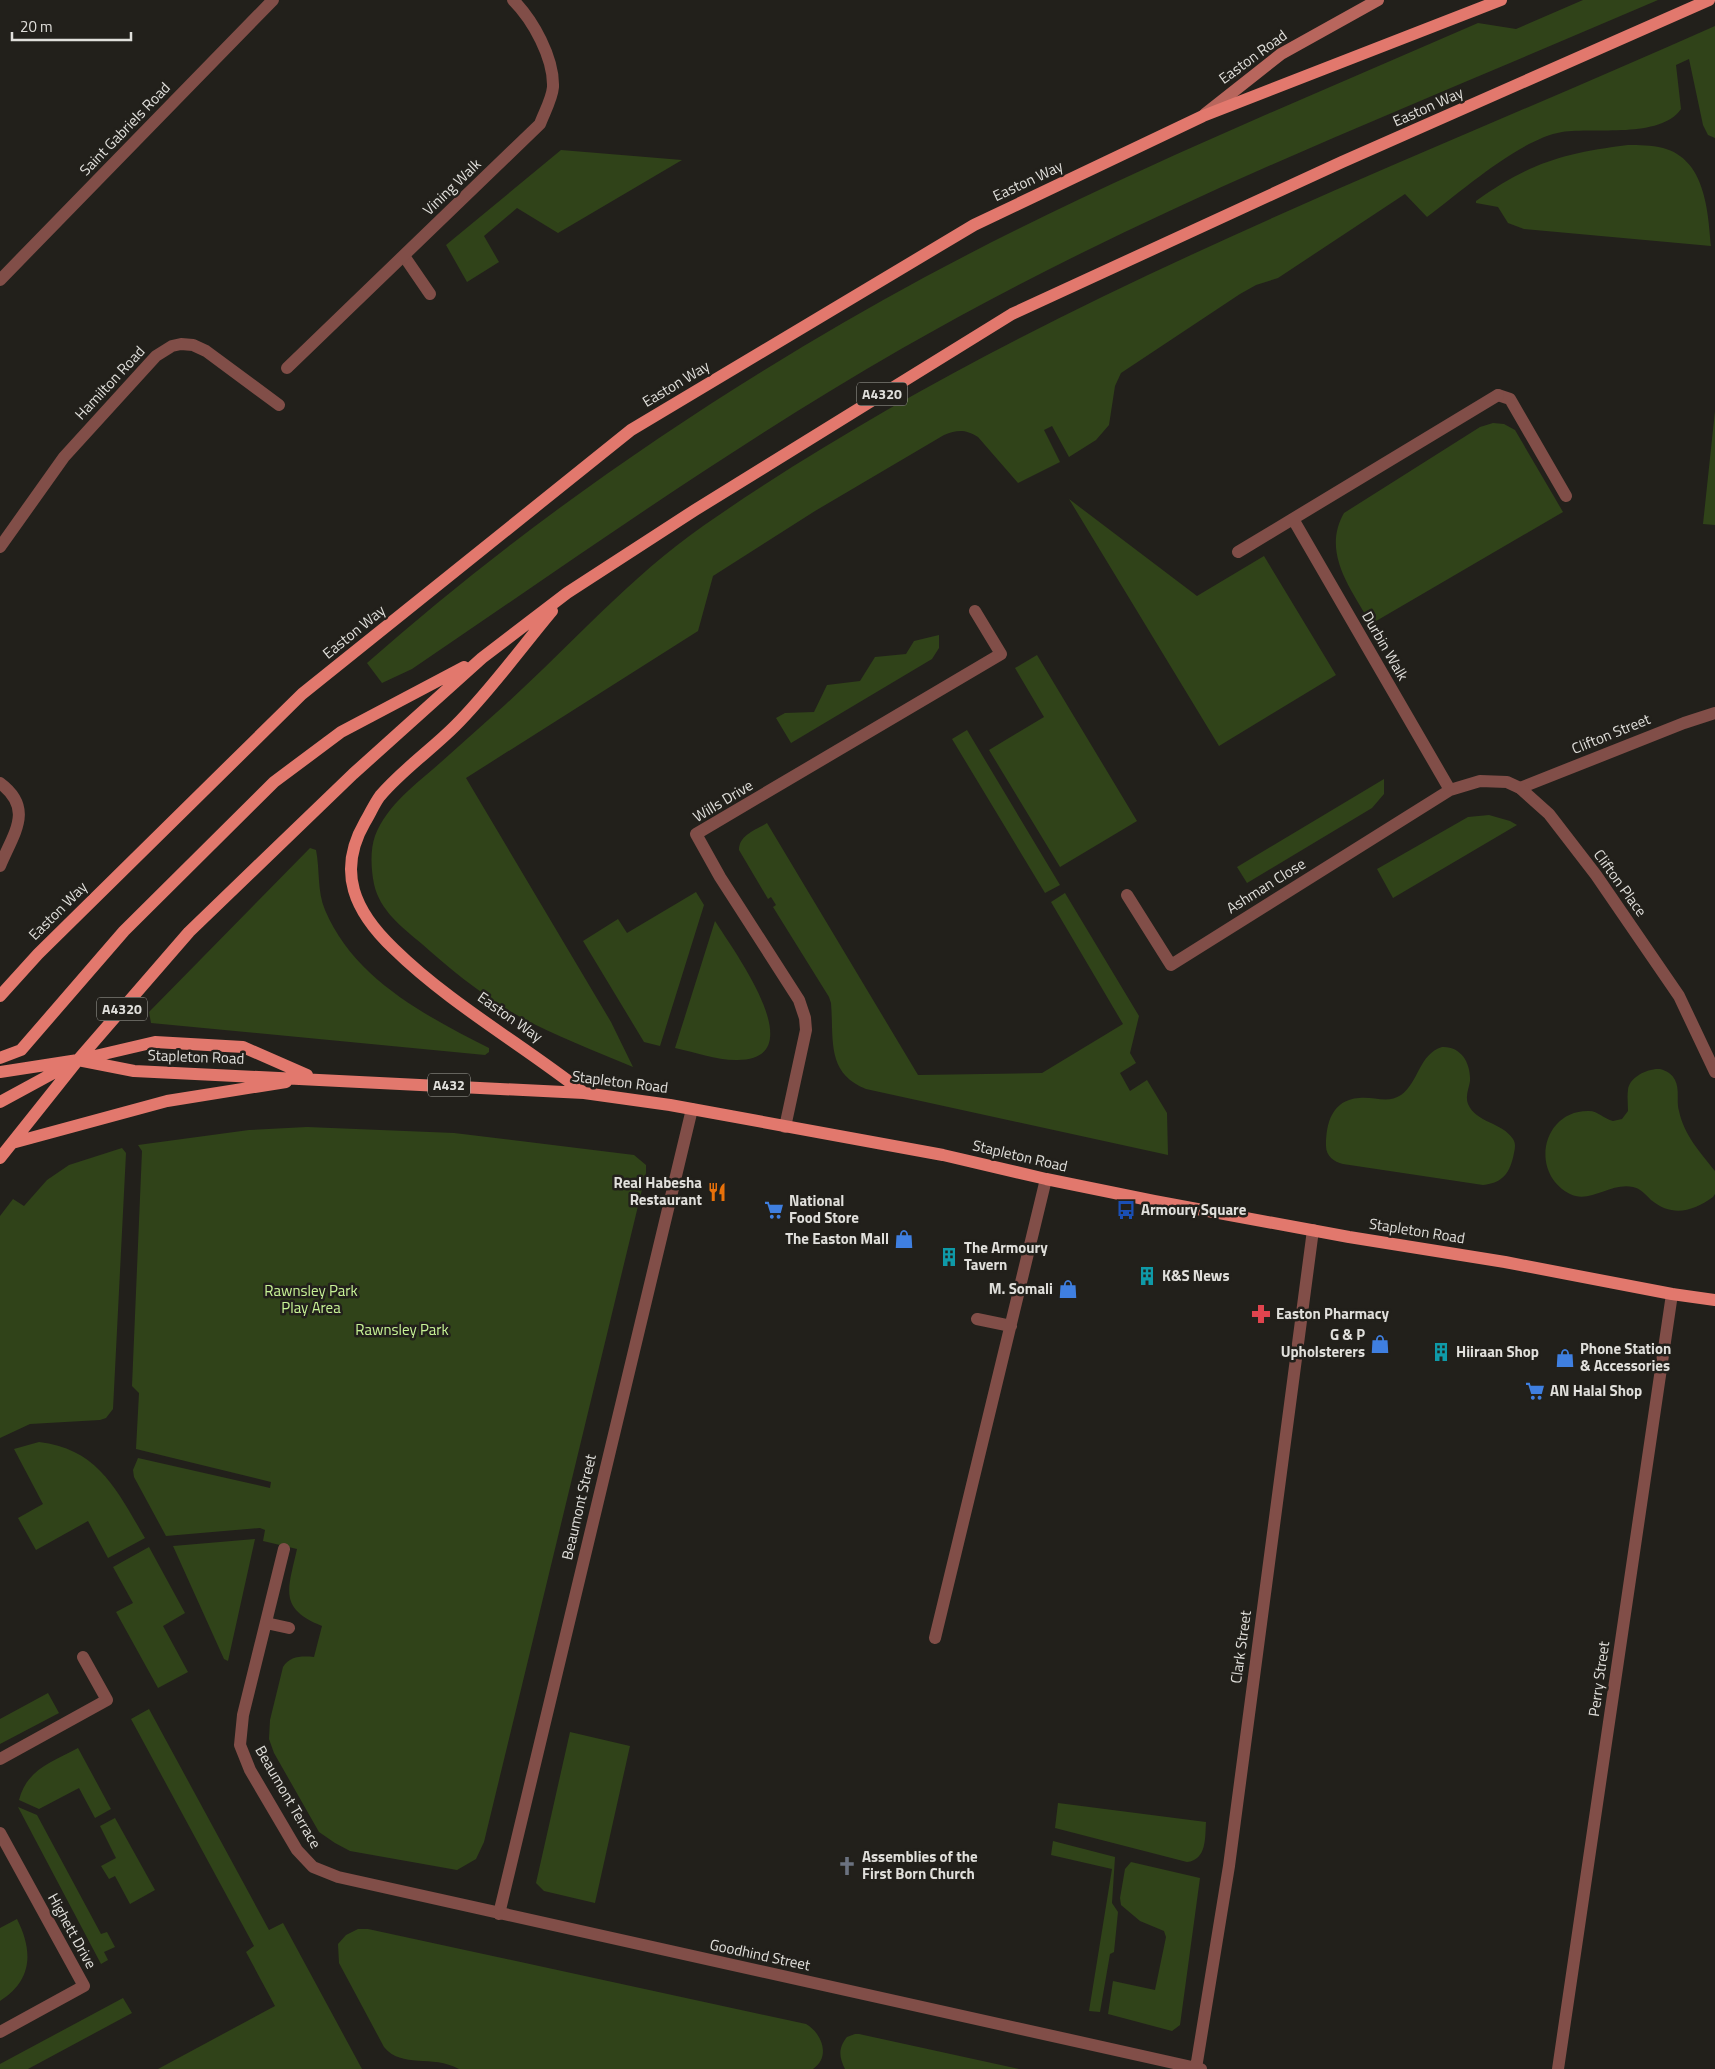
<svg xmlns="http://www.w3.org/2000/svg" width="1715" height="2069" viewBox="0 0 1715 2069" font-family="'Titillium Web',sans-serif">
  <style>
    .green { fill: #304319 }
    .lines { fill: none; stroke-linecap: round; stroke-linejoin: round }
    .lane { stroke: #814e48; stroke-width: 12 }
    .street { stroke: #814e48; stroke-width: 12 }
    .secondary { stroke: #b8665d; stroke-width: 12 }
    .primary { stroke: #e2786d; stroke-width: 12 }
    .labels { text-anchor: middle; stroke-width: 5; stroke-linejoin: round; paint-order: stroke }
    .shield { fill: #22201b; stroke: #a7a6a1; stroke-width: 1 }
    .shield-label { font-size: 14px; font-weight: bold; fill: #e0dfdb }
    .street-label { font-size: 15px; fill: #e0dfdb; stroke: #22201b }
    .poi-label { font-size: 15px; font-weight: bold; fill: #e0dfdb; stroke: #22201b; text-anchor: start }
    .park-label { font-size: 15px; fill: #c7f296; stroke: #22201b }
  </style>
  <rect width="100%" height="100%" fill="#22201b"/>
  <!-- green -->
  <path class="green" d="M1583,0H1658C1403,110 1142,210 901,349C732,446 573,560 412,669L382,683L367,663C534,515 729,383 925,277C1104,181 1292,104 1478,23L1516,29Z
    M1715,26V138L1708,135L1703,125L1689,59L1676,65L1681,109C1660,139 1595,127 1562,132C1520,139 1462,191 1427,217L1405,194L1278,278L1256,285L1240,294L1121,373L1115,386L1109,425L1096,440L1069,457L1052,426L1044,430L1060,462L1018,483L978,437C965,429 957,430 944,435L815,511L713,576L698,631L466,778L611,1022L633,1067C591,1049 547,1033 508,1010C477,991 449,968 422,944C402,927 380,911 374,884C371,869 370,850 375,836C387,805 416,784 440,763C462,743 484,724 506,704C571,645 630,577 703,526C1014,310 1371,179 1715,26Z
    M1628,145C1639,145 1651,145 1663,148C1705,159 1708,210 1711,246L1524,229L1508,223L1498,207L1476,203V201C1529,163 1564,153 1628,145Z
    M561,150L682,160L558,233L517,208L484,236L499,262L467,282L446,245Z
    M1715,411V525L1703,524Z
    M1493,423L1504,424L1515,430L1563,512L1371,624C1352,590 1321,553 1344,513L1480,427Z
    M1069,499L1197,596L1264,556L1336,675L1219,746Z
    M939,635V648L932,659L791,743L776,718L785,713L814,712L827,685L860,681L875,657L906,654L914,641Z
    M1037,655L1137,821L1060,867L989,750L1044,717L1015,668Z
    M967,730L1060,885L1045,893L952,739Z
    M1384,779V794L1372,808L1247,883L1237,867Z
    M1489,815L1510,821L1517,825L1393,898L1377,869L1468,817Z
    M767,823L918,1075L1042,1073L1123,1024L1051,902L1065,893L1139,1016L1130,1053L1136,1063L1120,1073L1130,1091L1147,1080L1167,1113L1168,1155L866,1089C826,1073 834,1040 831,1003L829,997L773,907L776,905L771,897L768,899L739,850C739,835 756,830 767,823Z
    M310,848L316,850C320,870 317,891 325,910C354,979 426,1016 489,1048V1052L485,1055L151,1023L149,1012Z
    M696,892L704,905L660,1046L644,1042L583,941L618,919L627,933Z
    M715,921C731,947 817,1061 736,1060C716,1060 694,1052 675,1048Z
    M1442,1047C1461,1046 1471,1063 1470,1081C1469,1088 1465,1096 1468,1104C1476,1123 1502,1122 1513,1139C1516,1144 1515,1148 1514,1153C1510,1173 1503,1183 1483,1185L1343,1164C1334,1162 1326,1156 1326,1146C1326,1123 1332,1100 1359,1098C1373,1096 1388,1104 1401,1095C1419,1082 1419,1054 1442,1047Z
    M1660,1069C1667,1071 1672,1074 1675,1080C1680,1090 1676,1101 1679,1111C1684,1135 1700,1152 1715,1171V1194L1713,1197C1692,1212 1672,1217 1651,1200C1646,1195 1640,1188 1633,1187C1611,1182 1590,1204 1570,1194C1529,1173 1542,1110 1589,1111C1598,1111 1604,1119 1613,1121L1622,1119L1628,1111C1628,1104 1627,1097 1628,1090C1629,1077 1648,1068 1660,1069Z
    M307,1127L454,1133L634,1155L646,1165V1173L484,1842L476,1859L457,1870L350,1851L335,1843L319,1832L274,1753L269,1739L270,1720L283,1667C290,1656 301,1656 314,1657L322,1626C278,1608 288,1590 297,1549L263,1541L265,1530L260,1528L166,1536L134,1477L133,1470L138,1458L270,1488L271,1482L136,1449L139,1393L132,1386L142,1151L138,1145L249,1130Z
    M122,1148L126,1153L113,1409L106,1418L100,1420L30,1424L0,1438V1216L13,1199L24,1206L47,1180L69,1165Z
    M39,1442C99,1449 117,1491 145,1538L108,1558L88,1521L36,1550L18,1518L43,1504L14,1449Z
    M255,1539L228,1661L224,1659L173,1546Z
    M149,1547L185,1613L163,1626L188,1672L158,1688L116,1612L133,1603L113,1567Z
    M48,1693L59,1713L0,1744V1719Z
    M149,1709L269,1930L283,1923L362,2069H158L275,2006L246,1952L254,1946L131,1719Z
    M570,1732L630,1746L595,1903L544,1891L536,1883Z
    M78,1748L111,1809L95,1818L79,1788L39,1809L19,1800C27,1769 52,1762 78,1748Z
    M1058,1803L1206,1822C1205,1837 1207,1860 1187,1862L1055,1828Z
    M18,1807L37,1815L101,1934L107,1932L115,1947L104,1952L108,1960L101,1964Z
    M115,1818L155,1890L130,1904L115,1876L109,1879L101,1866L116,1858L100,1826Z
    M1053,1841L1115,1857L1112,1903L1118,1912L1114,1952L1110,1954L1100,2012L1089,2011L1112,1869L1051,1855Z
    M1131,1862L1200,1878L1180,2025L1172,2031L1108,2014L1113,1981L1155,1990L1166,1937L1164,1931L1140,1921L1121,1905L1120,1898L1125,1869Z
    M17,1919C33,1951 33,1980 0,2001V1928Z
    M358,1929H368L806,2024C822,2033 831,2057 813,2069H459C432,2054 402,2069 384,2047L339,1963L338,1944L346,1935Z
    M123,1998L132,2013L28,2069H0V2064Z
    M855,2034H859L1019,2069H845C839,2057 838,2048 847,2037Z"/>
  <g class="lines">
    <!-- lane -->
    <path class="lane" d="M404,256L430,294
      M1498,395L1510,399L1566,496
      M1520,788L1684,723L1715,713"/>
    <!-- street -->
    <path class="street" d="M0,280L273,0
      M287,368L540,124C544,113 552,99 553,87C554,58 533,20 513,0
      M1293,519L1450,790
      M0,547L64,457L156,356L172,346L181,344L193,345L206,351L279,405
      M1238,552L1498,395
      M0,783C35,809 13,834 0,866
      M1127,895L1171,965L1450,790L1480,781L1507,782L1520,788L1549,814L1596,875L1679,996L1715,1072
      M785,1127L806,1030L805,1018L799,1000L720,877L696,834L1001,654L975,611
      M977,1319L1011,1326
      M284,1549L243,1715L240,1745L250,1770L297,1850L313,1867L338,1877L1201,2069
      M266,1623L289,1628
      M935,1638L1046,1179
      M0,1759L107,1700L83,1657
      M0,1833L84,1986L0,2032
      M499,1914L692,1109
      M1196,2068L1229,1866L1313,1230
      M1558,2069L1672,1294"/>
    <!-- secondary -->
    <path class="secondary" d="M1205,114L1281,54L1378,0"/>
    <!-- primary -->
    <path class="primary" d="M552,611C521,648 490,691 455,726C431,750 402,770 380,796C374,804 370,814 365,822C336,872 355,912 394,949C449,1003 523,1045 584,1093
      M0,996L38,954L302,694L631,430L974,225L1203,116L1501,0
      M0,1058L21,1050L124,931L274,782L341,732L464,667
      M78,1060L134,1071L584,1093L670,1105L943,1155L1046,1179L1154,1201L1349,1237L1505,1262L1672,1294L1715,1300
      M0,1072L78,1060L155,1042L243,1047L307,1075
      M0,1102L70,1064
      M12,1143L167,1101L286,1082
      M0,1158L78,1060L189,932L353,774L482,658L567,593L695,510L1012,314L1342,162L1709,0"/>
  </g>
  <!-- icons -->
  <defs>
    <g id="restaurant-bare" transform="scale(1.5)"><path d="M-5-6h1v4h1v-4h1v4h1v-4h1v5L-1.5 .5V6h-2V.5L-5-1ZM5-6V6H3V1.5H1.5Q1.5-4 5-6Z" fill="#e8710a" stroke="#22201b" stroke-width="2.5" paint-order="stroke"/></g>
    <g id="supermarket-bare" transform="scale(1.5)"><path d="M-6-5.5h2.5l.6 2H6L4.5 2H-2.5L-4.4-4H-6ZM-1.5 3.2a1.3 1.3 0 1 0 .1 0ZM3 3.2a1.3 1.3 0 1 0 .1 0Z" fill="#3f7fe0" stroke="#22201b" stroke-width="2.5" paint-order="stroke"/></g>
    <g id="bus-bare" transform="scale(1.5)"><path d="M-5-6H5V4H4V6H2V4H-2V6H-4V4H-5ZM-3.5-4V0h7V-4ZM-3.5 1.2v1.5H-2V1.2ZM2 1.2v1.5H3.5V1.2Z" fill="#1a4fb4" stroke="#22201b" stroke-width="2.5" paint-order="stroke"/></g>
    <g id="shop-bare" transform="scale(1.5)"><path d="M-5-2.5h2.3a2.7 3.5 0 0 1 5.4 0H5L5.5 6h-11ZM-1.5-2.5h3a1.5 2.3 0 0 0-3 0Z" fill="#3f7fe0" stroke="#22201b" stroke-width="2.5" paint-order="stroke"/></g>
    <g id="building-bare" transform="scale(1.5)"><path d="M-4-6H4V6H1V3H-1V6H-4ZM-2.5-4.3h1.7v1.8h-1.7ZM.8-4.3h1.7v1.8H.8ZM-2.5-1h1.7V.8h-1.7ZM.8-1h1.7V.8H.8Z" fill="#0f9aa8" stroke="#22201b" stroke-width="2.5" paint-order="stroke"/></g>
    <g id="pharmacy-bare" transform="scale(1.5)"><path d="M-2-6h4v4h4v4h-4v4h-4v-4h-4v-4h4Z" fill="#e0444e" stroke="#22201b" stroke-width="2.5" paint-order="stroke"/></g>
    <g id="church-bare" transform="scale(1.5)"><path d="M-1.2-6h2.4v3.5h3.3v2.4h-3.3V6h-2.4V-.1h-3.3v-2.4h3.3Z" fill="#6b7280" stroke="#22201b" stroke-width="2.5" paint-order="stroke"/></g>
  </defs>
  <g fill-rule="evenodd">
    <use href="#restaurant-bare" x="717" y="1192"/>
    <use href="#supermarket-bare" x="774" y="1210"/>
    <use href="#bus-bare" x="1126" y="1210"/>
    <use href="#shop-bare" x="904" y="1239"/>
    <use href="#building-bare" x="949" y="1257"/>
    <use href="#building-bare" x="1147" y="1276"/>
    <use href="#shop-bare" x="1068" y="1289"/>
    <use href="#pharmacy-bare" x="1261" y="1314"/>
    <use href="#shop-bare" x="1380" y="1344"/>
    <use href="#building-bare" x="1441" y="1352"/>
    <use href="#shop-bare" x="1565" y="1358"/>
    <use href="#supermarket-bare" x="1535" y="1391"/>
    <use href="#church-bare" x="847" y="1866"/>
  </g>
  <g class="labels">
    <!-- shield labels -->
    <g class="shield">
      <rect x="857" y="382.5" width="50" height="23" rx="4"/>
      <rect x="97" y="997.5" width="50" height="23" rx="4"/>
      <rect x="428" y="1073.5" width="42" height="23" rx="4"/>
    </g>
    <g class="shield-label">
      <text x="882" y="399">A4320</text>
      <text x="122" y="1014">A4320</text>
      <text x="449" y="1090">A432</text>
    </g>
    <!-- street labels -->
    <g class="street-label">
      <text transform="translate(1253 57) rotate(-36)" y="5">Easton Road</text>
      <text transform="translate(1428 107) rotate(-24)" y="5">Easton Way</text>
      <text transform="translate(125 129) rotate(-46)" y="5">Saint Gabriels Road</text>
      <text transform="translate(1028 181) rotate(-25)" y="5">Easton Way</text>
      <text transform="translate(452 187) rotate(-44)" y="5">Vining Walk</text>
      <text transform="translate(110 383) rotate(-47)" y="5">Hamilton Road</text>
      <text transform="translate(676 384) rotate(-31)" y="5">Easton Way</text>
      <text transform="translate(354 632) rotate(-39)" y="5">Easton Way</text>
      <text transform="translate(1385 646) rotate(60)" y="5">Durbin Walk</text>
      <text transform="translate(1611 734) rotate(-22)" y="5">Clifton Street</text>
      <text transform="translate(723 801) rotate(-31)" y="5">Wills Drive</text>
      <text transform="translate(1620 883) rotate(54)" y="5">Clifton Place</text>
      <text transform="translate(1266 886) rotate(-32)" y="5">Ashman Close</text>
      <text transform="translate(58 911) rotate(-45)" y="5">Easton Way</text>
      <text transform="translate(510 1017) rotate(35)" y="5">Easton Way</text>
      <text transform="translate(196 1057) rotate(2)" y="5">Stapleton Road</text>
      <text transform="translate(620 1082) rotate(7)" y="5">Stapleton Road</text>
      <text transform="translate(1020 1156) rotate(13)" y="5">Stapleton Road</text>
      <text transform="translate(1417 1231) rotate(9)" y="5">Stapleton Road</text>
      <text transform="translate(579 1507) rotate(-77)" y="5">Beaumont Street</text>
      <text transform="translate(1241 1647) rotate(-82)" y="5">Clark Street</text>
      <text transform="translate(1599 1679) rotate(-82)" y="5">Perry Street</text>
      <text transform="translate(288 1797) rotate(60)" y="5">Beaumont Terrace</text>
      <text transform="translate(72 1931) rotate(61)" y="5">Highett Drive</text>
      <text transform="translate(760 1955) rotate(12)" y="5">Goodhind Street</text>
    </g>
    <!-- poi labels -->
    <g class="poi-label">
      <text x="702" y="1188" text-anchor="end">Real Habesha<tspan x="702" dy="17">Restaurant</tspan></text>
      <text x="789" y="1206">National<tspan x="789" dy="17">Food Store</tspan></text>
      <text x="1141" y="1215">Armoury Square</text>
      <text x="889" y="1244" text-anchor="end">The Easton Mall</text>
      <text x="964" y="1253">The Armoury<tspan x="964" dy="17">Tavern</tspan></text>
      <text x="1162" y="1281">K&amp;S News</text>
      <text x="1053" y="1294" text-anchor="end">M. Somali</text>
      <text x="1276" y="1319">Easton Pharmacy</text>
      <text x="1365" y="1340" text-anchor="end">G &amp; P<tspan x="1365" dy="17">Upholsterers</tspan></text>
      <text x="1580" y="1354">Phone Station<tspan x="1580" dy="17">&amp; Accessories</tspan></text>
      <text x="1456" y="1357">Hiiraan Shop</text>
      <text x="1550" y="1396">AN Halal Shop</text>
      <text x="862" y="1862">Assemblies of the<tspan x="862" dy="17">First Born Church</tspan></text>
    </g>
    <!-- park labels -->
    <g class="park-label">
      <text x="311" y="1296">Rawnsley Park<tspan x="311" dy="17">Play Area</tspan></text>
      <text x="402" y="1335">Rawnsley Park</text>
    </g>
  </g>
  <!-- scale -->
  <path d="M12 32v8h119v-8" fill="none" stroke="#e0dfdb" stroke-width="2.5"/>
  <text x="20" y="32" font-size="15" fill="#e0dfdb" stroke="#22201b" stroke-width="4" paint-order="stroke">20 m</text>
</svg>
